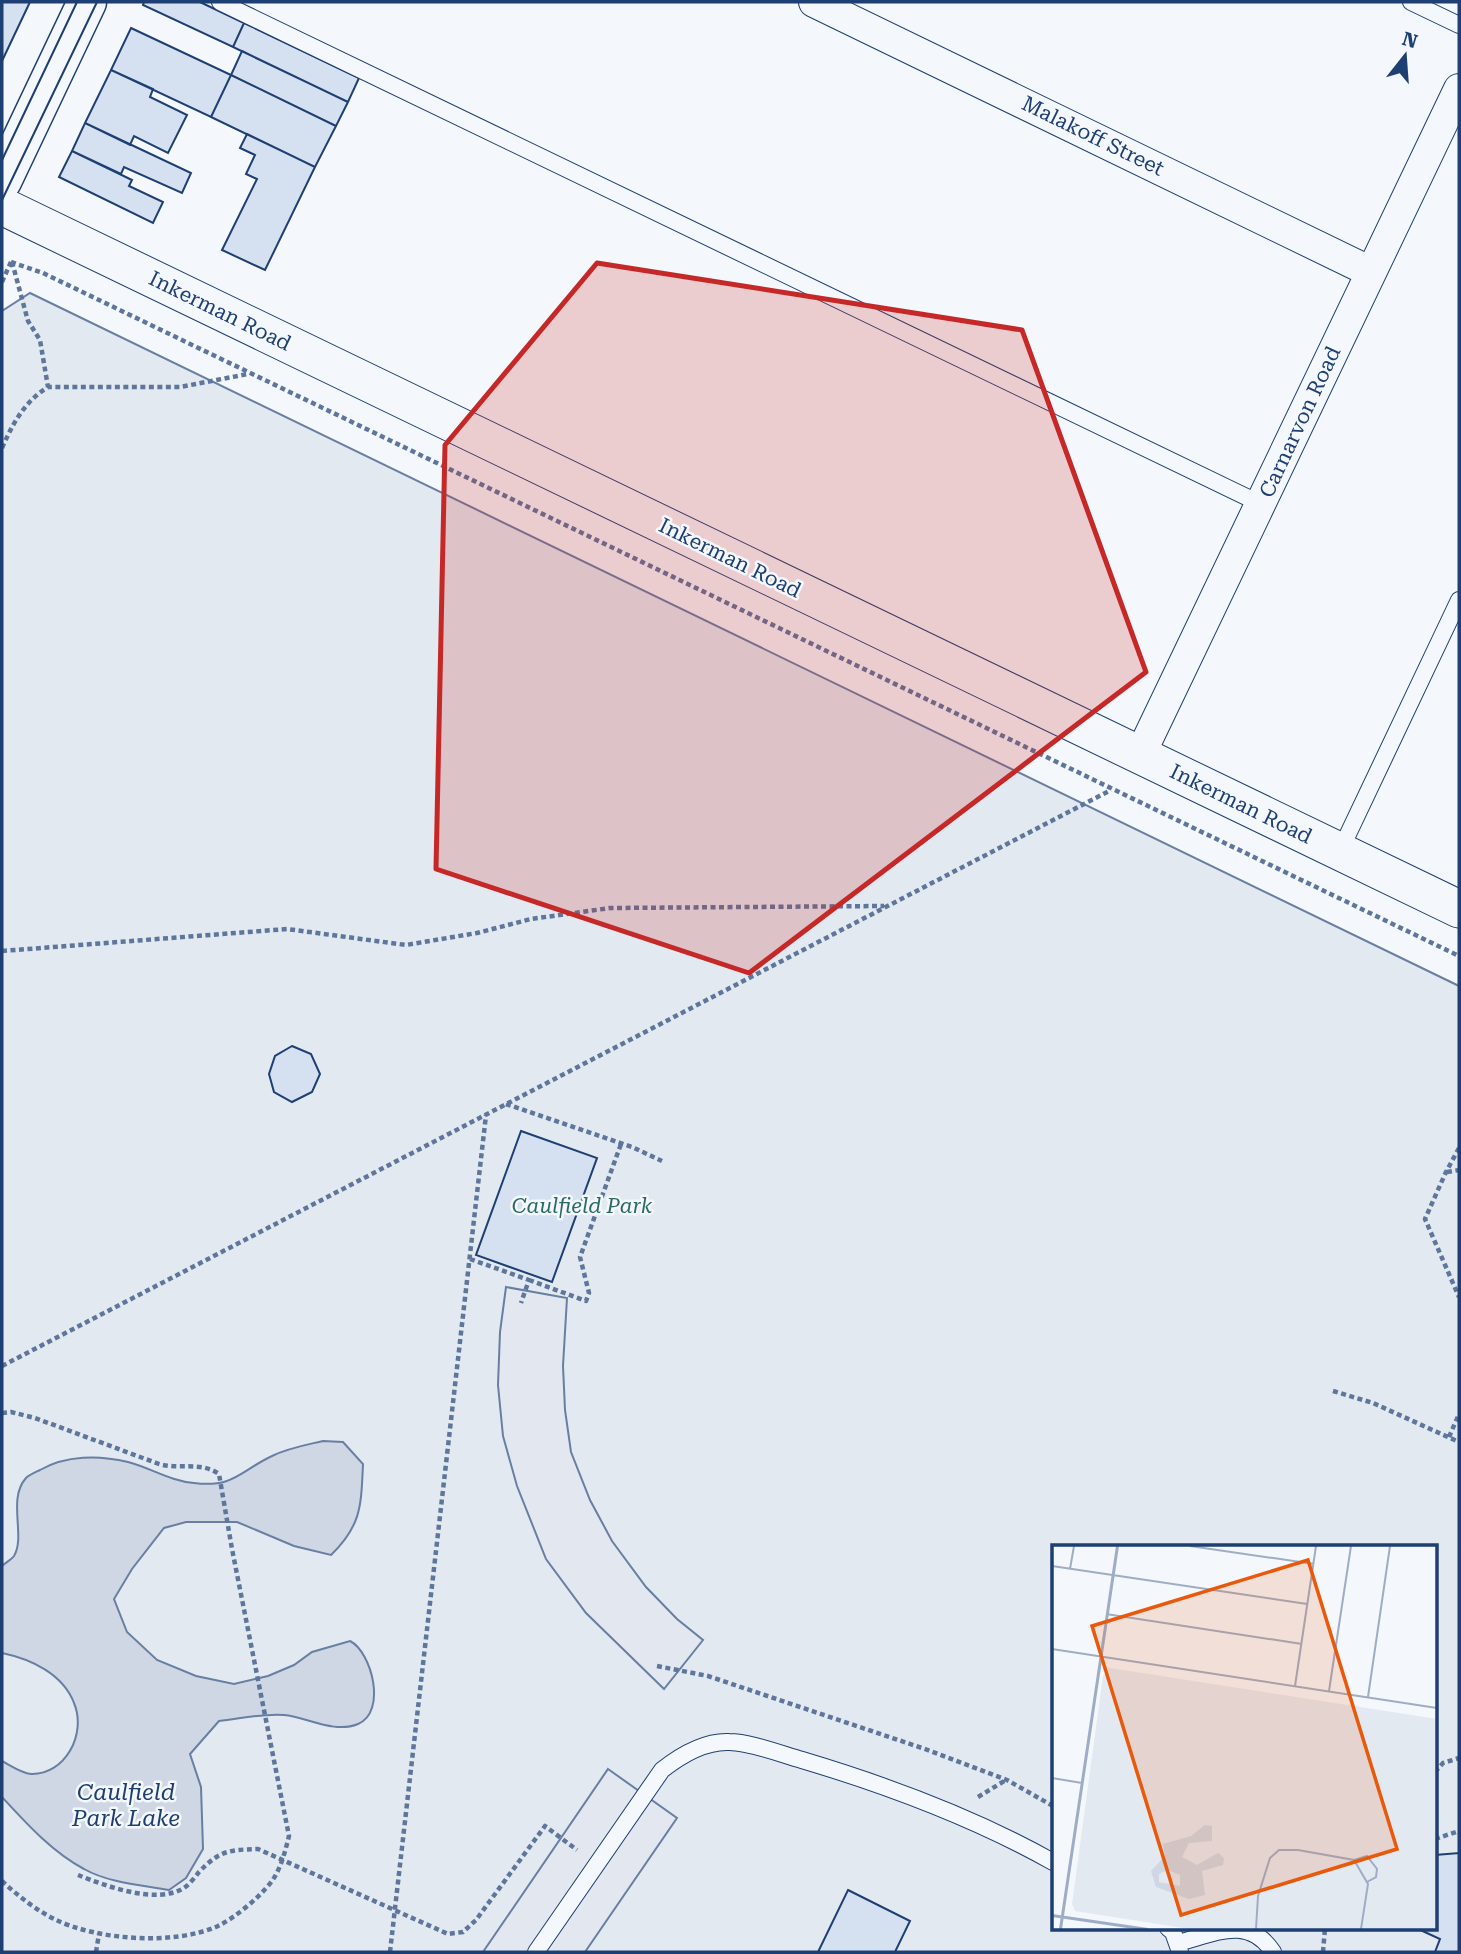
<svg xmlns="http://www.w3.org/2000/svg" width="1461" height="1954" viewBox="0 0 1461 1954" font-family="'Roboto Serif',serif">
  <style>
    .green { fill: #e3e9f0; stroke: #687fa3; stroke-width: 2; fill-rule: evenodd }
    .parking { fill: #e3e8f0; stroke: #687fa3; stroke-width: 2 }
    .water { fill: #cfd7e4; stroke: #687fa3; stroke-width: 2 }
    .building { fill: #d5e0f0; stroke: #1d3f73; stroke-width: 2 }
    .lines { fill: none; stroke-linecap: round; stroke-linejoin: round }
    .service-casing { stroke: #1d3f73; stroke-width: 18 }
    .minor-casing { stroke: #1d3f73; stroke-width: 32 }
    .tertiary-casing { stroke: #1d3f73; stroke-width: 39 }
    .secondary-casing { stroke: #1d3f73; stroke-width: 41 }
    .path { stroke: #5e769c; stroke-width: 4.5; stroke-dasharray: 5 3.5; stroke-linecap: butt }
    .service { stroke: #f4f7fb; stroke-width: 16 }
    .minor { stroke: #f4f7fb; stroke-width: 30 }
    .tertiary { stroke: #f4f7fb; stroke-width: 37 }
    .secondary { stroke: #f4f7fb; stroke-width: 38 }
    .tram { stroke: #1d3f73; stroke-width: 2 }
    .marked { fill: #c62828; fill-opacity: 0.2; stroke: #c62828; stroke-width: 5; stroke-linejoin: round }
    .labels { text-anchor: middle; stroke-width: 5; stroke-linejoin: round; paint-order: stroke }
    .street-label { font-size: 21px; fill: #1d3f73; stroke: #f4f7fb }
    .park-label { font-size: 21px; font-style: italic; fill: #2c6c60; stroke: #f4f7fb }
    .water-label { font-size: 23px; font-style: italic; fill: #1d3f73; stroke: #f4f7fb }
    .inset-road { fill: none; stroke: #9eadc5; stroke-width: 2 }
    .view { fill: #e8590c; fill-opacity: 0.15; stroke: #e8590c; stroke-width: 3.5 }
    .inset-edge { fill: none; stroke: #1d3f73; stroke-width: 3.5 }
  </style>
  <rect width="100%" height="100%" fill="#f4f7fb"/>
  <!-- green -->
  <path class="green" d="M30,293L1459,986V1952H2V311ZM1053,1546H1435V1928H1053Z"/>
  <!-- parking -->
  <path class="parking" d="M506,1287L567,1298L563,1366L565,1410L571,1452L590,1500L612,1541L646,1587L677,1619L703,1640L664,1689L586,1613L546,1559L517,1486L503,1436L498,1385L500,1332Z
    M608,1769L677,1818L585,1952H483Z"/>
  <!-- water -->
  <path class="water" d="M323,1441L343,1442L363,1464C361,1505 362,1525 331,1555L294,1546L237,1522H186L164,1528L132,1569L114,1599L127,1632L157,1660L196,1676L234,1684L268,1676L294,1665L312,1652L350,1641C372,1652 387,1712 358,1724C334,1734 307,1717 284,1715C264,1713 239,1719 219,1721L190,1754L201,1787L203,1849L186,1878L169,1890C141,1885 109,1883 84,1869C52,1852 26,1823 2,1797V1761C10,1765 21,1773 31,1774C65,1775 87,1734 74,1703C63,1674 31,1659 2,1653V1566C5,1563 12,1559 14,1556C26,1536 7,1499 26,1478C29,1475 36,1472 40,1470C66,1455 99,1455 128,1462C151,1468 170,1481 194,1483C234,1488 240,1471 272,1456C288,1448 306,1445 323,1441Z"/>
  <!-- building -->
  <path class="building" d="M2,2H30L2,61Z
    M144,2H200L244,23L233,47L143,5Z
    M244,23L359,78L348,102L233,47Z
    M131,28L231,75L211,117L111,70Z
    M242,51L348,102L336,126L231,75Z
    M111,70L153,89L150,97L187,115L168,153L134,136L130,145L85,123Z
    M231,75L336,126L315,167L211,117Z
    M85,123L191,173L182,193L124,167L121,174L72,151Z
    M247,134L315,167L265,270L222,250L257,179L246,174L255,155L240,148Z
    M72,151L132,180L129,186L163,202L153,223L59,177Z
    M292,1046L311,1054L320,1074L312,1092L292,1102L274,1092L269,1074L275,1056Z
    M521,1131L597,1158L552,1282L476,1255Z
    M1459,1853V1952H1435L1440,1939L1416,1928H1435V1855Z
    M848,1890L910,1921L895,1952H818Z"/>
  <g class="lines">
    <!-- service casing -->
    <g class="service-casing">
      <path id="service" d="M220,2L1261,504
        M1411,2L1459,25
        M1340,851L1459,600
        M1168,1928L1173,1932L1180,1952
        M1178,1943C1214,1934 1248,1914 1273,1952
        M536,1952L662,1770C681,1755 704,1741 729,1742C750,1742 781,1754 802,1760C889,1786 973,1817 1053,1862"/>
    </g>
    <!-- minor casing -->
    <g class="minor-casing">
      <path id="minor" d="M814,2L1371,272
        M1140,755L1459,89"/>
    </g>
    <!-- tertiary casing -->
    <g class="tertiary-casing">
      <path id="tertiary" d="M2,206L1459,909"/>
    </g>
    <!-- secondary casing -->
    <g class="secondary-casing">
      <path id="secondary" d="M2,181L87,2"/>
    </g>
    <!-- path -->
    <path class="path" d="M11,262L43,273L1459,956
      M12,262L28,321L40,340L48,387
      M2,282L11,262
      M2,448C13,423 25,401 48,387H180L248,374
      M2,951L287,929L406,945L477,933L531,919L610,908L884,906
      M506,1104L632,1147L662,1161
      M1459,1148L1446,1172L1425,1219L1459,1297
      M1447,1172L1459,1170
      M470,1259L529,1280L521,1303
      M529,1280L586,1301L589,1293L580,1257L621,1144
      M2,1366L1111,790
      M1333,1391L1373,1403L1459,1442
      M2,1413L11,1412L35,1418L159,1464C181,1470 200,1461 219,1474L232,1549L289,1836C285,1852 281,1868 272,1881C259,1898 236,1917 218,1926C173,1946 97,1940 54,1919C35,1909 18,1896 2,1881
      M1449,1437L1459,1414
      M657,1666L708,1676L925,1749L1007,1780L1053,1806
      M1435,1772L1443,1763L1459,1758
      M978,1797L1006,1780
      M1435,1839L1459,1831
      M78,1875C106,1886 156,1905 184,1888C190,1884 195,1877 199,1872C220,1850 229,1850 258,1849L448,1934L463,1932L476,1920L545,1826L577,1850
      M96,1952L99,1934
      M390,1952L486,1115
      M1323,1952L1325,1928"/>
    <!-- service -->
    <use href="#service" class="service"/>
    <!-- minor -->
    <use href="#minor" class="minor"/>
    <!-- tertiary -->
    <use href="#tertiary" class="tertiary"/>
    <!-- secondary -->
    <use href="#secondary" class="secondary"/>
    <!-- tram -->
    <path class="tram" d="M2,160L77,2
      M2,200L97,2"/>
  </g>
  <!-- marked area -->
  <path class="marked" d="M597,263L1022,330L1146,672L749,973L436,869L445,445Z"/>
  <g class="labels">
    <!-- street labels -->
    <g class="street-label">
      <text transform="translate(1093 136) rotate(26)" y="7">Malakoff Street</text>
      <text transform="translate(220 311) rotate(26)" y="7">Inkerman Road</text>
      <text transform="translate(1300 422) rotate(-65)" y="7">Carnarvon Road</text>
      <text transform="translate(730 558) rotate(26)" y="7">Inkerman Road</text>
      <text transform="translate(1241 804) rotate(26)" y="7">Inkerman Road</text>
    </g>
    <!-- park labels -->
    <g class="park-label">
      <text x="582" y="1213">Caulfield Park</text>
    </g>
    <!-- water labels -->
    <g class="water-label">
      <text x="126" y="1800">Caulfield<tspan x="126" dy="26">Park Lake</tspan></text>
    </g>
  </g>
  <!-- overview -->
  <g transform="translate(1052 1545)">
    <rect width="385" height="385" fill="#f4f7fb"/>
    <path d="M58,123L385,174V384H138L23,366L20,359L51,131Z" fill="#e3e9f0"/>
    <path d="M153,280L160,281V296L137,298L130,312L145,320L166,308L172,313L171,320L150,326L153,350L137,354L104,342L99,326L113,311L111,299L139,291ZM116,325L128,330V341L107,337V329Z" fill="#cfd7e4" fill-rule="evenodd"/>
    <path class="inset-road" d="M138,1L262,19M0,21L255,59M18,24L22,1M54,69L250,99M0,104L385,163M243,141L264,1M277,146L299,1M316,152L338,1M0,233L30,238M302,315L315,311L325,324L324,332L315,337M0,370L96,384M0,371L89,384M8,384L65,1M9,384L66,1M204,384L206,351L218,313L227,305H246L302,315L316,339L309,384"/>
    <path class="view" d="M256,15L345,304L129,370L40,81Z"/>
    <rect width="385" height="385" class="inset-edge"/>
  </g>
  <!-- border -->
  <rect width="1461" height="1954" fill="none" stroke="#1d3f73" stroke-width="7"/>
  <!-- north arrow -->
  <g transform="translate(1405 56) rotate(17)" stroke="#f4f7fb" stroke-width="5" paint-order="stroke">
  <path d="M0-5L12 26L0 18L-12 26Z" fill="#1d3f73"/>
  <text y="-10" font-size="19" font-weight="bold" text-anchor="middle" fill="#1d3f73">N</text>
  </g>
</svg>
